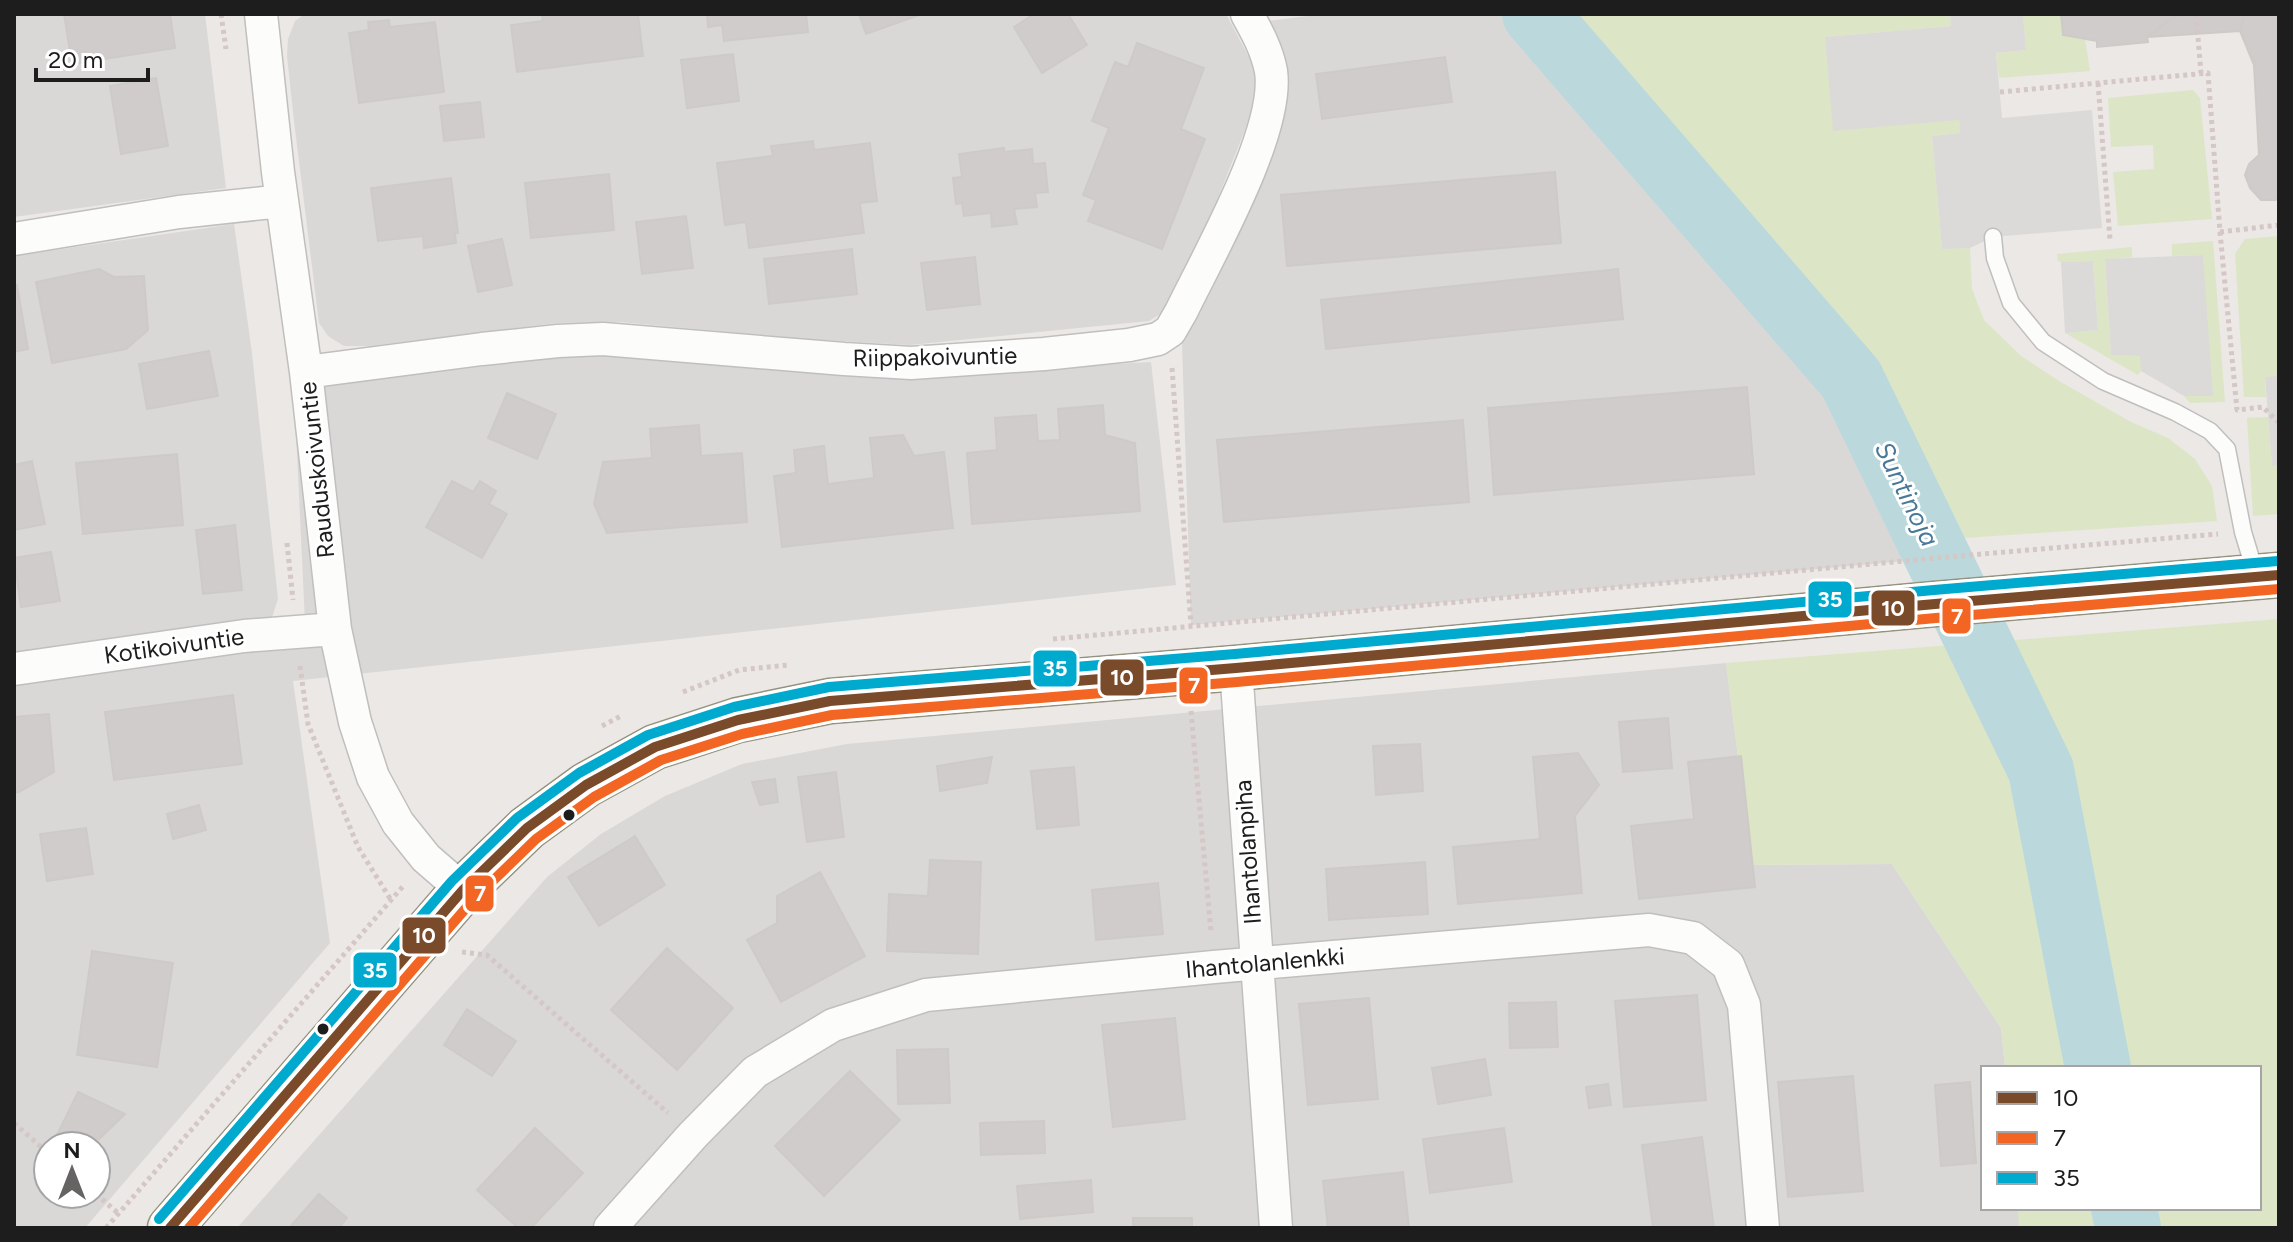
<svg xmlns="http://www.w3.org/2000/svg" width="2293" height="1242" viewBox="0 0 2293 1242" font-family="Figtree,sans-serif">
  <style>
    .residential { fill: #dad8d7; fill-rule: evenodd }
    .grass { fill: #dce6c6 }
    .parking { fill: #dbdad9 }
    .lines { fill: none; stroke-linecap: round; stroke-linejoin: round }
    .river { stroke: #bbd9dd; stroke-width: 66 }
    .building { fill: #d0cccb; stroke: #cecac7; stroke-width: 2 }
    .lane-casing { stroke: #c1bfbe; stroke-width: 19 }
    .street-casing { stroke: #c1bfbe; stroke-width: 35 }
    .secondary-casing { stroke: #94927f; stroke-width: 47 }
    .path { stroke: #d4c7c6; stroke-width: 5; stroke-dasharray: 4 4; stroke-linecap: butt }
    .lane { stroke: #fcfcfb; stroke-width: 16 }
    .street { stroke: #fcfcfb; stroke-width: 32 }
    .secondary { stroke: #f2f1ea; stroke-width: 44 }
    .bus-1-casing { stroke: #fff; stroke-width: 16 }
    .bus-2-casing { stroke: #fff; stroke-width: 16 }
    .bus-3-casing { stroke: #fff; stroke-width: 16 }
    .bus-1 { stroke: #7a4b2a; stroke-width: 10 }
    .bus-2 { stroke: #f26522; stroke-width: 10 }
    .bus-3 { stroke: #00a9ce; stroke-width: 10 }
    .bus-dot { fill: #1d1d1d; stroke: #fff; stroke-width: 3 }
    .labels { text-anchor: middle; stroke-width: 6; stroke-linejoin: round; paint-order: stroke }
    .street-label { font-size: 24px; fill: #1d1d1d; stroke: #fff }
    .water-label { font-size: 26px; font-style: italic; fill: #4a7997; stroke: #fff }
    .line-badge { stroke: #fff; stroke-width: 3 }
    .badge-label { font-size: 22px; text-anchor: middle; font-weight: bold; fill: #fff }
  </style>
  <rect width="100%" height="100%" fill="#ebe8e5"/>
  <!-- residential -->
  <path class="residential" d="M14,14H205L226,188L14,217Z
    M305,14H1226L1251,61L1252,23L1323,14H1535L1851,379L1917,560L1191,625L1181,312L1248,175L1249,120L1201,240L1171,300L1162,313L1149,321L910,345L806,339L620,322L557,323L369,346H344L328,336L319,323L294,121L287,56L288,39L295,21Z
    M234,224L252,353L278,599L272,617L14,652V256Z
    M603,352L905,376L1151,362L1176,585L293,681L330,943L85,1228H14V675L305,622L294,389ZM48,1146H96V1194H48Z
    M1726,663L1752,865L1892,864L2001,1028L2005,1068H1983V1208H2019L2021,1228H237L547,877L601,834L665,796L742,764L847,744Z"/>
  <!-- grass -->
  <path class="grass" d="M1572,14H1950L1951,26L1825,37L1959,120L1960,133L1932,136L1942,248H1970L1972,289L1984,320L2021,356L2059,381L2131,422L2168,438L2195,459L2212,486L2217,521L1965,538L1926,467L1865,363Z
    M2023,14H2061L2085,39L2090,71L1999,78L1996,53L2026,50Z
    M2193,90L2200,98L2212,219L2118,226L2113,172L2154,169L2153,145L2111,147L2108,98Z
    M2279,236V376L2265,378L2266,397H2244L2235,254L2245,239Z
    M2213,241L2225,402L2190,403L2184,396H2212L2202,255L2172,256V244Z
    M2132,247V257L2105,260L2111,355L2141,356V371L2138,375L2065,333L2098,330L2093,261L2061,262L2058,261L2057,254Z
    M2268,417L2272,465H2279V514L2253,516L2247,418Z
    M2279,619V1228H2019L2018,1208H2259V1068H2005L2001,1028L1892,864L1752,865L1726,663Z"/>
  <!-- parking -->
  <path class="parking" d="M1950,14H2023L2026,50L1996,53L2002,118L2092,110L2102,228L1993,237L1970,248L1942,249L1932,136L1960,133L1959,120L1833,131L1825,37L1951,26Z
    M2203,255L2213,396H2184L2141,371L2140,356L2111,355L2105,259Z
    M2093,261L2098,330L2065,333L2061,262Z
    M2279,376V465L2272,466L2265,377Z"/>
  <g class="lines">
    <!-- river -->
    <path class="river" d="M1535,14L1851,379L2041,770L2098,1068
      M2124,1208L2128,1228"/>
  </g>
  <!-- building -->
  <path class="building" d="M64,14H170L175,48L72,64Z
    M542,14H638L643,56L517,72L511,25L543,21Z
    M707,14H806L808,32L724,41L722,25L708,27Z
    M859,14H922L866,34Z
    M1034,14H1068L1087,45L1042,73L1014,27Z
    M2061,14H2174L2175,16L2147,37L2148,42L2097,47V41L2063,35Z
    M2197,14H2245L2240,31L2147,37L2175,16Z
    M2245,14H2279V199L2275,200H2261L2250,188L2245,175L2249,164L2259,155L2254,65L2240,31Z
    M389,20L390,27L435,22L444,92L359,103L349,33L369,30L368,22Z
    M1137,43L1204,68L1181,129L1205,139L1162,249L1088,221L1096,200L1083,195L1109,128L1092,121L1115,62L1128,67Z
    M733,54L739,101L687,108L681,60Z
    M1445,57L1452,102L1322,119L1316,74Z
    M156,78L168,146L121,154L110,86Z
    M480,102L484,137L444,141L440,106Z
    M813,141L814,150L870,143L877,201L860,203L864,233L749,248L746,222L725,225L717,163L773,156L771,146Z
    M1004,148V152L1032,149L1033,164L1045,163L1048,192L1035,193L1037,207L1014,209L1017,224L992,227L991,213L964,216L962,203L956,204L953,178L962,177L959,154Z
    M1555,172L1561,243L1287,266L1281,195Z
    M609,174L614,230L531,238L525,183Z
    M451,178L458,233H455L456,243L424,248L423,236L378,241L371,188Z
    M686,216L693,268L642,274L636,222Z
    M502,239L512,285L478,292L468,246Z
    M852,249L857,294L769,304L764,259Z
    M975,257L980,304L927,310L921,263Z
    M99,269L114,277L144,276L148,330L126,349L52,363L36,282Z
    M1618,269L1623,319L1326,349L1321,300Z
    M14,285H17L28,349L14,352Z
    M209,351L218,396L147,409L139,364Z
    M1747,387L1754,474L1494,495L1488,408Z
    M507,393L556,414L537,459L488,438Z
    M1103,405L1105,435L1135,443L1140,511L972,524L967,453L997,450L995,418L1036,415L1038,441L1060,440L1058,409Z
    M1463,420L1469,502L1224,522L1217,440Z
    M699,425L701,456L742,453L747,522L607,533L594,504L603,462L652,458L650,429Z
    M903,435L914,456L944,452L953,528L782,547L774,476L796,473L794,450L824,446L828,484L874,478L870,438Z
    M177,454L183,525L83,534L76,463Z
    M32,461L45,524L14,530V465Z
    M452,481L473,492L480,481L496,491L489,504L507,514L482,558L426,527Z
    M235,525L242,590L203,594L196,530Z
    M51,552L60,601L21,607L14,558Z
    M233,695L242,764L114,780L105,712Z
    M49,714L54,772L19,792L14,793V717Z
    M1668,718L1672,768L1623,772L1619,722Z
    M1420,744L1423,791L1376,795L1373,746Z
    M1578,753L1599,785L1575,816L1582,893L1458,904L1453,847L1540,839L1533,757Z
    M1741,756L1755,887L1639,899L1631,826L1694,819L1688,762Z
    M992,757L987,783L940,791L937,766Z
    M1074,767L1079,825L1037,829L1031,771Z
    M836,772L844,837L807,842L798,777Z
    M775,779L778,802L760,805L752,782Z
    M199,805L206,830L173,839L167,814Z
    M86,828L93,874L47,881L40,834Z
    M635,836L665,885L599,926L568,877Z
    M930,860L981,862L978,954L887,951L889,894L928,896Z
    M1425,862L1428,914L1329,920L1326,869Z
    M820,872L865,956L781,1002L747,940L777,923V896Z
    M1158,883L1163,934L1096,940L1092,890Z
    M667,948L733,1008L677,1070L611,1010Z
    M92,951L173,963L157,1067L77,1055Z
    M1697,995L1706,1100L1624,1107L1615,1001Z
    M1369,998L1378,1099L1308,1105L1299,1004Z
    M1556,1002L1558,1047L1510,1048L1509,1003Z
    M467,1009L516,1041L492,1076L444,1045Z
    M1175,1018L1185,1119L1113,1127L1102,1025Z
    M948,1049L950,1103L898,1104L897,1050Z
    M1485,1059L1491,1095L1438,1104L1432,1068Z
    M850,1071L900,1120L824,1196L775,1146Z
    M1853,1076L1863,1191L1788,1197L1778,1082Z
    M1970,1082L1976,1163L1941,1166L1935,1085Z
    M1608,1084L1611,1105L1589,1108L1586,1087Z
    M78,1092L125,1114L92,1146H60L53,1143Z
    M1044,1121L1045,1153L981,1155L980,1123Z
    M535,1128L583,1173L531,1228H518L477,1190Z
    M1504,1128L1512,1182L1430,1193L1423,1139Z
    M1702,1137L1714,1228H1653L1642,1145Z
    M1403,1172L1409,1228H1328L1323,1181Z
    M1091,1180L1093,1212L1020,1219L1017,1186Z
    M319,1194L347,1218L339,1228H289Z
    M1133,1218H1192V1228H1133Z"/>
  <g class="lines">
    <!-- lane casing -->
    <g class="lane-casing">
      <path id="lane" d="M1993,237L1995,258L2011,303L2043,342L2103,381L2175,412L2210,431L2227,449L2243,532L2256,575"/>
    </g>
    <!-- street casing -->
    <g class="street-casing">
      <path id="street" d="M261,14L278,172L306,372L335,629L355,722L373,777L398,823L426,858L463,890
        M14,239L179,212L282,201
        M306,372L482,349L558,341L603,339L844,359L911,363L1044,354L1129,345L1158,339L1170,331L1181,312C1208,256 1280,131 1271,71C1267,50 1257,32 1247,14
        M1236,668L1276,1228
        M14,669L244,636L335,629
        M610,1228L693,1135L755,1072L833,1025L926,995L1214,967L1649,930L1693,938L1728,965L1744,1005L1763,1228"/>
    </g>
    <!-- secondary casing -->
    <g class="secondary-casing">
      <path id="secondary" d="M170,1228L463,890L527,828L586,785L655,747L738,720L830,701L1236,668L1935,604L2279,575"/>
    </g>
    <!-- path -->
    <path class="path" d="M221,14L226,49
      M2196,14L2201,73
      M2098,83L2110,240
      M2000,92L2208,73L2220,232L2237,410L2263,407L2278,422
      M2220,232L2279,225
      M1172,368L1191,625
      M287,543L293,600
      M1053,639L1970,555L2218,534
      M300,666L308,724L358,847L391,900
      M683,692L739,670L788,665
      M1191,711L1211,932
      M602,726L621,716
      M462,952L487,955L668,1113
      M14,1123L48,1153
      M96,1194L119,1214
      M106,1228L405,884"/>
    <!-- lane -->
    <use href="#lane" class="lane"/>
    <!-- street -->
    <use href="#street" class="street"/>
    <!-- secondary -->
    <use href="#secondary" class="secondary"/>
    <!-- bus-1 casing -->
    <g class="bus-1-casing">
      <path id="bus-1" d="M170,1228L463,890L527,828L586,785L655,747L738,720L830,701L1236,668L1935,604L2279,575"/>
    </g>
    <!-- bus-2 casing -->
    <g class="bus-2-casing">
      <path id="bus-2" d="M189,1228L473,900L536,839L594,797L661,760L742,734L832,715L1237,682L1936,618L2279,589"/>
    </g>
    <!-- bus-3 casing -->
    <g class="bus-3-casing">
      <path id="bus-3" d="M159,1219L452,881L517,818L579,773L648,735L734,707L829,687L1235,654L1934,590L2278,561"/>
    </g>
    <!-- bus-1 -->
    <use href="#bus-1" class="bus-1"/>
    <!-- bus-2 -->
    <use href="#bus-2" class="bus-2"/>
    <!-- bus-3 -->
    <use href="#bus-3" class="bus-3"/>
  </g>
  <!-- markers -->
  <g class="bus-dot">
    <circle cx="569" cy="815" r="7"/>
    <circle cx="323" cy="1029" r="7"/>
  </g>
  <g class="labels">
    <!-- street labels -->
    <g class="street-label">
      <text transform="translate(935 357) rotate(-1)" y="8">Riippakoivuntie</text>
      <text transform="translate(317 470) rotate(-96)" y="8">Rauduskoivuntie</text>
      <text transform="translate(174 646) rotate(-8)" y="8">Kotikoivuntie</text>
      <text transform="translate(1248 852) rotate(-94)" y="8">Ihantolanpiha</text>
      <text transform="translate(1265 963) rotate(-5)" y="8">Ihantolanlenkki</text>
    </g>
    <!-- water labels -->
    <g class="water-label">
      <text transform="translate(1907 494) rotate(64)" y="9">Suntinoja</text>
    </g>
  </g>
  <g class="line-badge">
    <rect x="1807" y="580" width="46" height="39" rx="8" fill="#00a9ce"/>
    <rect x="1870" y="589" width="46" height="38" rx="8" fill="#7a4b2a"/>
    <rect x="1941" y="597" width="31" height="38" rx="8" fill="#f26522"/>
    <rect x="1032" y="649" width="46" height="39" rx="8" fill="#00a9ce"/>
    <rect x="1099" y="658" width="46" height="39" rx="8" fill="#7a4b2a"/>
    <rect x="1178" y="666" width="31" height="39" rx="8" fill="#f26522"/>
    <rect x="464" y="874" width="31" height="39" rx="8" fill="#f26522"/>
    <rect x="401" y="916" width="46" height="39" rx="8" fill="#7a4b2a"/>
    <rect x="352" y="951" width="46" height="38" rx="8" fill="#00a9ce"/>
  </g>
  <g class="badge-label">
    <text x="1830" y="607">35</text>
    <text x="1893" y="616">10</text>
    <text x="1957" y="624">7</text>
    <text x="1055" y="676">35</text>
    <text x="1122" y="685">10</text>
    <text x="1194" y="693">7</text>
    <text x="480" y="901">7</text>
    <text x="424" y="943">10</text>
    <text x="375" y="978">35</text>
  </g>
  <!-- border -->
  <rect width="2293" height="1242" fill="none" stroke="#1d1d1d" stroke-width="32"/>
  <!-- legend -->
  <rect x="1981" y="1066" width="280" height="144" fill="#ffffff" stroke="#a5a5a5" stroke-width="2"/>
  <rect x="1997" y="1092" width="40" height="12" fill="#7a4b2a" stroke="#a5a5a5" stroke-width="2"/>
  <text x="2053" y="1106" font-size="24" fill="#1d1d1d">10</text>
  <rect x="1997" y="1132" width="40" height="12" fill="#f26522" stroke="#a5a5a5" stroke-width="2"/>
  <text x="2053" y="1146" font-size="24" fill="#1d1d1d">7</text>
  <rect x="1997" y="1172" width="40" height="12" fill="#00a9ce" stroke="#a5a5a5" stroke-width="2"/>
  <text x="2053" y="1186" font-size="24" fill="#1d1d1d">35</text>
  <!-- north arrow -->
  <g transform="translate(72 1170)"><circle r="38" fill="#ffffff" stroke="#a5a5a5" stroke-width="2"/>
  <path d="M0-6L14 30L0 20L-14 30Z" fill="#656463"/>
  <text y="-12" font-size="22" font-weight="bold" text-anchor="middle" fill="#1d1d1d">N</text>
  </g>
  <!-- scale -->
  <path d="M36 68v12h112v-12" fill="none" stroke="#1d1d1d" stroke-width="4"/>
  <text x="48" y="68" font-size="24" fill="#1d1d1d" stroke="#ffffff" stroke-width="6" paint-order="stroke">20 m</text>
</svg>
